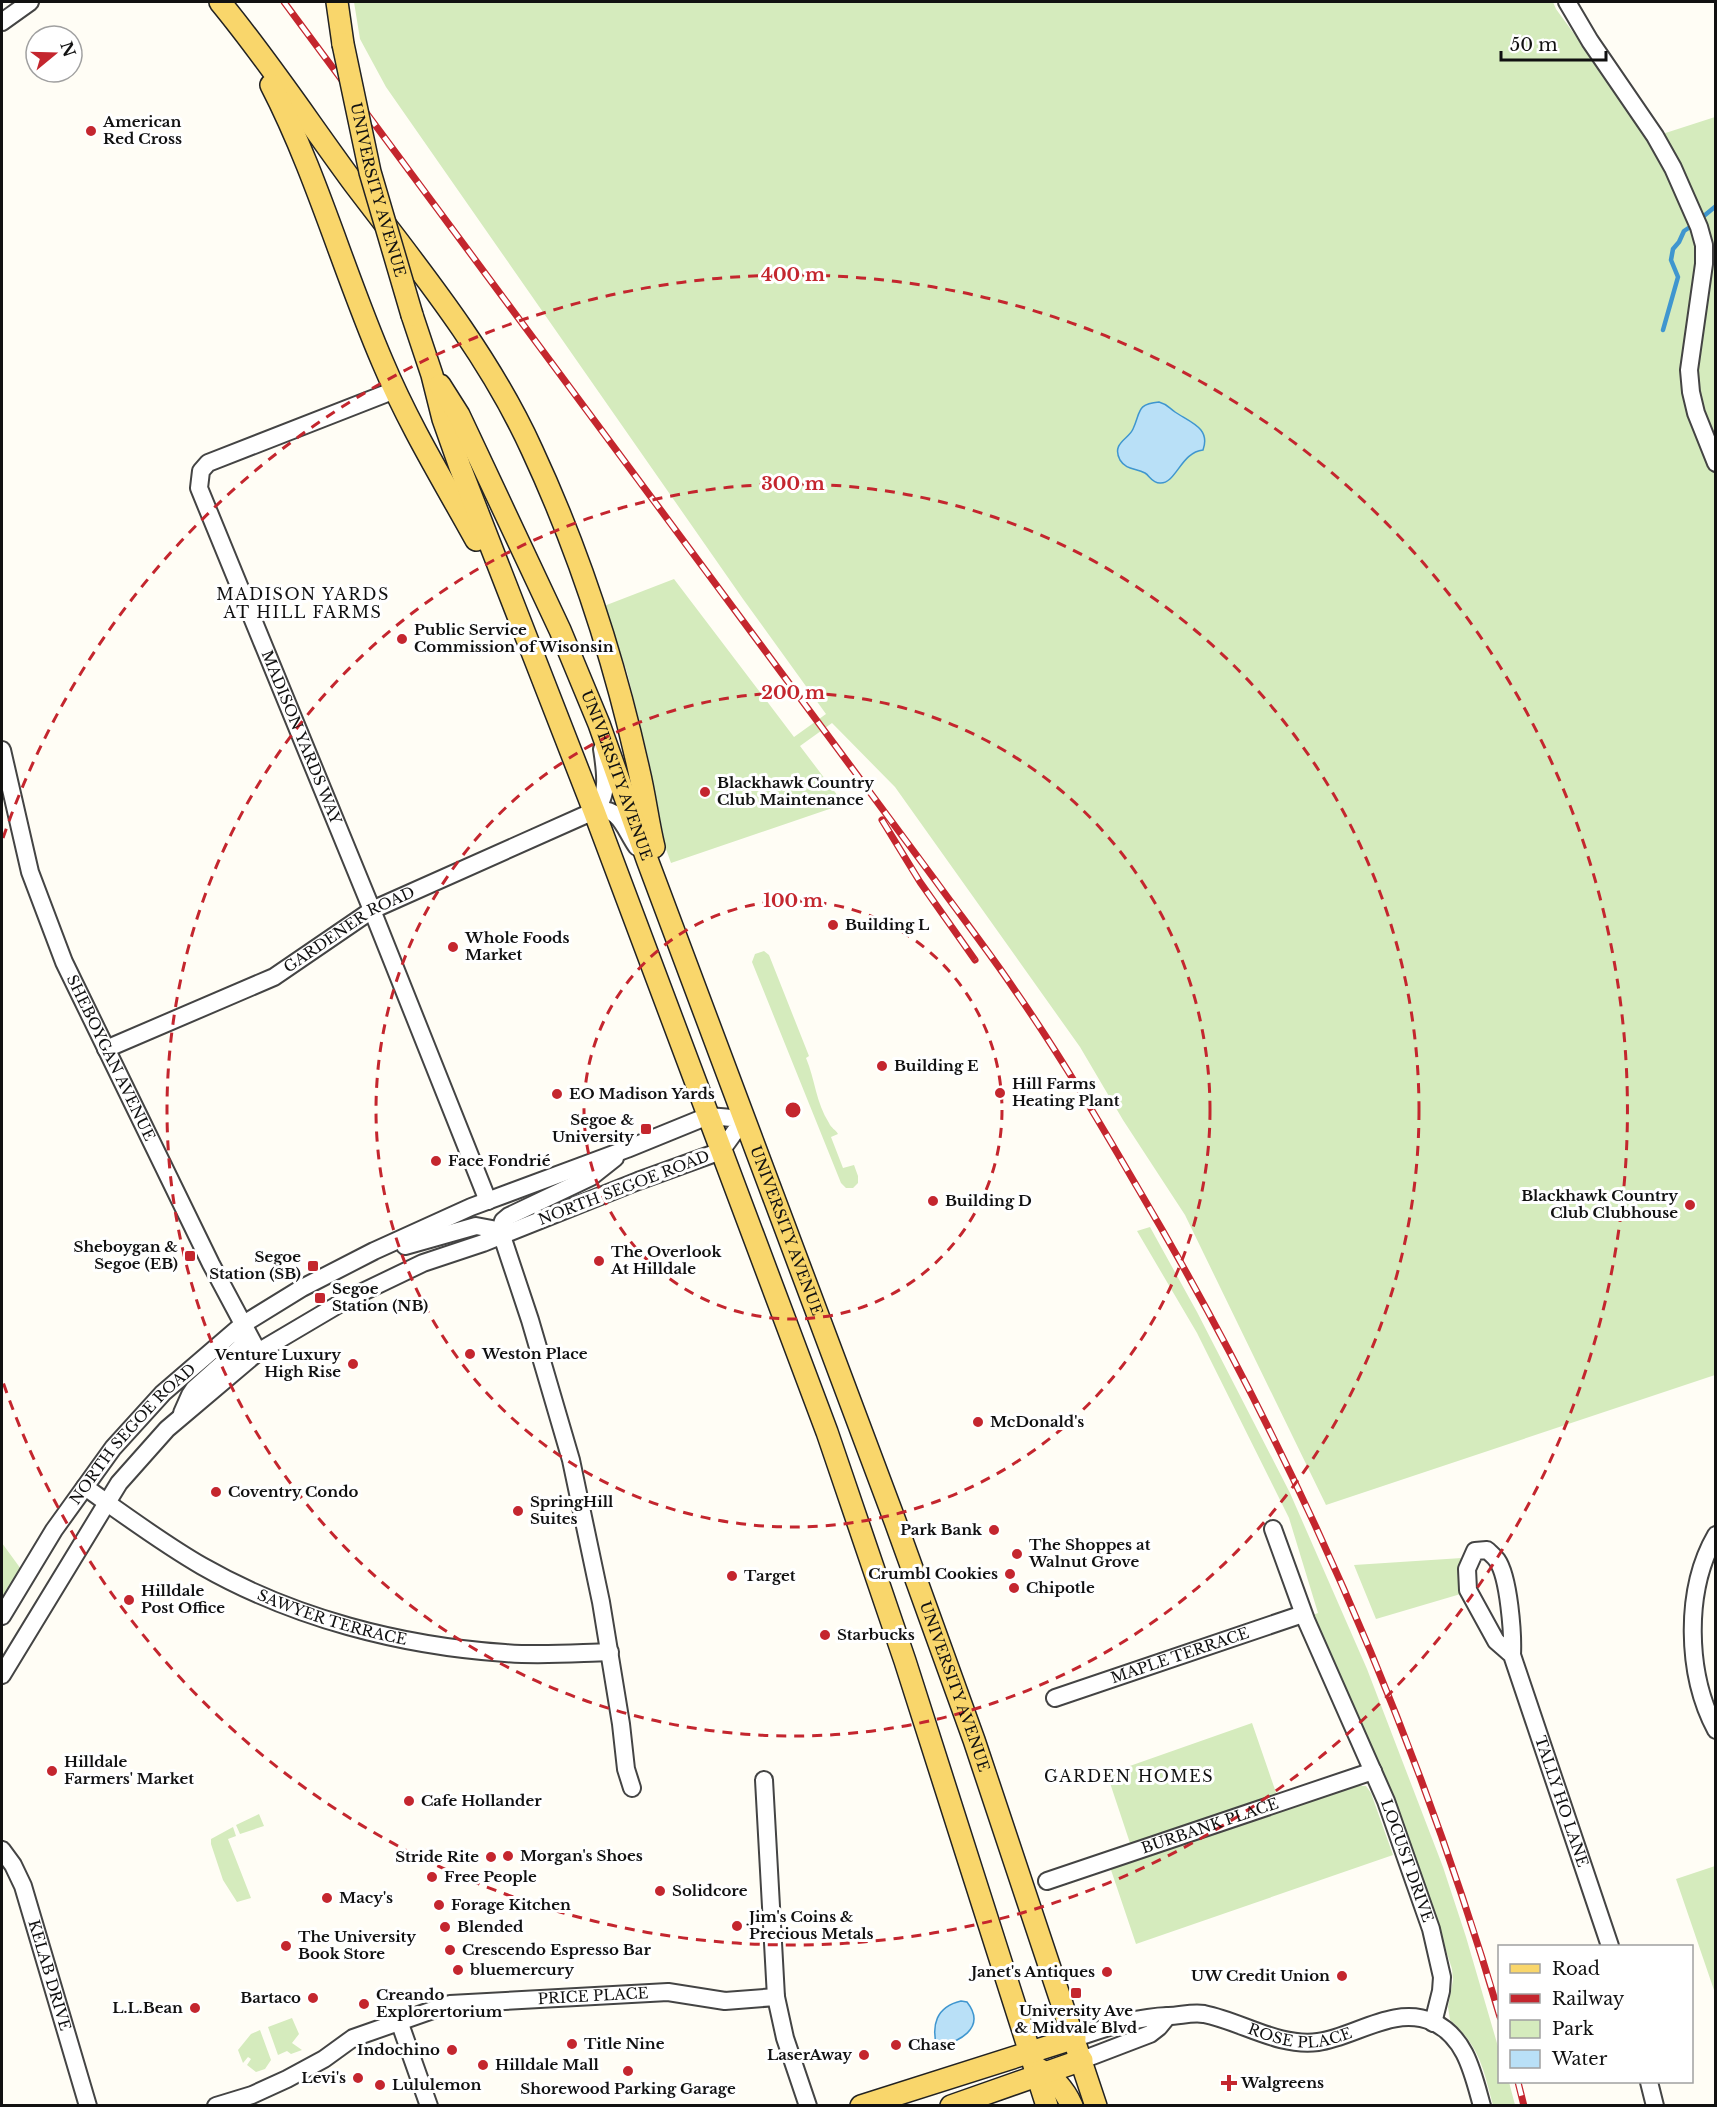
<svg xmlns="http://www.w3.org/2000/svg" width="1717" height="2107" viewBox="0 0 1717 2107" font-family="'Libre Baskerville',serif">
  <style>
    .green { fill: #d5ebbd }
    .water { fill: #b9e0f7; stroke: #3f96cf; stroke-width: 1.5 }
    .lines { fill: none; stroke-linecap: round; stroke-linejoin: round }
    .stream { stroke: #3f96cf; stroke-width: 4.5 }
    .minor-casing { stroke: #444; stroke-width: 20 }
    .major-casing { stroke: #222; stroke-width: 24 }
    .minor { stroke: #fff; stroke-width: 16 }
    .major { stroke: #f9d66b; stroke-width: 21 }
    .rail-casing { stroke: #c4262e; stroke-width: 7 }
    .rail { stroke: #fff; stroke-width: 4.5; stroke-dasharray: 14; stroke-linecap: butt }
    .major-bridge-casing { stroke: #222; stroke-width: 24; stroke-linecap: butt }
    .major-bridge { stroke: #f9d66b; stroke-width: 21 }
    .ring { fill: none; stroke: #c4262e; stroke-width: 3; stroke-dasharray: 10 8 }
    .poi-dot { fill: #c4262e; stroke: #fff; stroke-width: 2 }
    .labels { text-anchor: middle; stroke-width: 6; stroke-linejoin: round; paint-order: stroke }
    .poi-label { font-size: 15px; font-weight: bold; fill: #111; stroke: #fff; text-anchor: start }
    .street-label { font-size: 15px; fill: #111; stroke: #fff }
    .neighbourhood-label { font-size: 16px; letter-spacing: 1.5px; fill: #111; stroke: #fff }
    .centre { fill: #c4262e; stroke: #fff; stroke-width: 3 }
    .ring-label { font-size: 18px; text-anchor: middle; font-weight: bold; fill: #c4262e; stroke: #fff; stroke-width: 6; stroke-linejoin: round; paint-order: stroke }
  </style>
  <rect width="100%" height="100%" fill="#fffdf5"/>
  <!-- green -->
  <path class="green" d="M354,2H1553L1556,9L1650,138L1715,117V1375L1326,1505L1185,1215L1123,1120L1080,1047L895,787L832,723L800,746L844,804L671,863L666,849L649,761L627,672L604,606L674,579L794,737L826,714L743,599L386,87L360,39Z
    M764,951L769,955L809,1056L806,1058C815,1079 816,1103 829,1123C831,1128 836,1130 838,1134L831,1137L843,1168L854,1165L858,1176V1183L853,1188H846L841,1183L752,962L755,954Z
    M1150,1227L1197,1312L1290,1493L1367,1669L1443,1867L1466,1937L1499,2050L1500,2082H1509L1515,2105H1493C1483,2068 1480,2047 1450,2020L1448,2007L1453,1980L1452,1969L1439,1929L1393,1799L1313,1615L1318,1613L1289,1518L1197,1333L1137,1231Z
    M2,1543L26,1576L2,1616Z
    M1462,1558L1459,1575L1464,1593L1376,1619L1354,1565Z
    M1252,1723L1282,1810L1353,1786H1366L1371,1793L1393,1855L1136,1944L1110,1867L1135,1858L1107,1774Z
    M259,1814L264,1826L240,1834L236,1825Z
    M233,1827L236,1836L228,1839L251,1898L237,1902L223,1880L211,1844V1839Z
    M1715,1866H1716L1715,1993L1676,1879Z
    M292,2018L299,2034L292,2043L302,2050L291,2054L287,2051L278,2055L268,2027Z
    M260,2030L271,2060L265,2069L256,2072L247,2065L251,2059L248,2057L243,2063L238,2050L251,2034Z"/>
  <!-- water -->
  <path class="water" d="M1159,402C1167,404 1169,408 1175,412C1190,422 1211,428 1203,450C1181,452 1176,484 1160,483C1152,483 1150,476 1145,473C1136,468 1126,470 1120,460C1111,443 1129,439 1133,429C1141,412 1136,404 1159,402Z
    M961,2001L967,2002C988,2029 957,2042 937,2048C931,2025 936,2007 961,2001Z"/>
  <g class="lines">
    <!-- stream -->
    <path class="stream" d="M1699,220L1716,206
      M1663,330L1678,277L1671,260L1673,249L1679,242L1684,231L1693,225"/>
    <!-- minor casing -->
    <g class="minor-casing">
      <g id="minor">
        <path d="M1567,2L1590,41L1655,136L1673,168L1699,227L1704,245V264L1689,370L1691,392L1696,413L1716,463"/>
        <path d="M2,22L30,2"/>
        <path id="s1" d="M395,390L208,463L201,471L199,488L372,910L488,1201"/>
        <path id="s2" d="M2,750L30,872L64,962L211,1264L258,1352"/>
        <path d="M594,811C610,796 605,769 602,749"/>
        <path id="s3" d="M106,1049L274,977L372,910L594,811C620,805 624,829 637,847"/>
        <path d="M615,1158L591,1177L509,1216L503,1221L500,1230L530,1320L571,1460L601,1602L621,1724L626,1769L632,1788"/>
        <path d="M405,1246L476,1226L492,1229L500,1236"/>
        <path d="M182,1413L190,1395L194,1389L242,1346L243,1326"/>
        <path id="s4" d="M85,1487C123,1514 162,1543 202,1566C293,1618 401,1646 505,1653C540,1656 575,1653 610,1652"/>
        <path id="s5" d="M1273,1529L1306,1620L1386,1801L1431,1929L1442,1977L1441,1991L1433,2023"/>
        <path d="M1716,1535C1684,1590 1686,1674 1716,1730"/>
        <path id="s6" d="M2,1616L54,1530L113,1448L163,1393L242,1325L302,1288L374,1251L471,1207L627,1149L708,1116L744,1119L721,1151L638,1181L483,1243L423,1263L346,1300L258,1352L167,1429L119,1483L2,1675"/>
        <path id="s7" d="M1512,1655L1496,1641L1468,1590L1467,1569L1475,1551L1487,1550C1490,1553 1494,1556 1497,1560C1509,1577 1513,1634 1512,1655L1610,1946"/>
        <path id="s8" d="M1055,1698L1303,1614"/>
        <path d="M764,1780L776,1997L785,2038L808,2106"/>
        <path id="s9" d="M2,1850L13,1865L23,1886L88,2106"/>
        <path id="s10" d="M1047,1881L1373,1771"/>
        <path d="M399,2021L429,2106"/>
        <path id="s11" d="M1075,2038C1106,2028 1135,2017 1168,2016C1180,2016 1191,2012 1204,2014C1243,2022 1278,2047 1318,2042C1355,2037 1394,2005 1433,2022C1466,2037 1473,2074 1482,2106"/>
        <path d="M1082,2060L1150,2034L1159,2027L1168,2016"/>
        <path d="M1649,2082L1655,2106"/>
        <path id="s12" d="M216,2106L252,2095L287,2079L324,2059L353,2038L450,2004L668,1992L725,2001L776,1997"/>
      </g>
    </g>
    <!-- major casing -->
    <g class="major-casing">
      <g id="major">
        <path d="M220,2C268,60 310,124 355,185C419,269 488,353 532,450C579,551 615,663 639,771C645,796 648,822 654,847"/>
        <path d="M337,2L343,44"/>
        <path d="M271,85C316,172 344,273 383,363C409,425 444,482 476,540"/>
        <path d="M412,315L432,375L443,419L460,467L594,811L827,1432L905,1661L1047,2106"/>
        <path id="s13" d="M440,385L459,415L560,630L599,724L648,862L895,1521L974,1740L1096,2106"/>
        <path d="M1035,2067C1053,2076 1064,2088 1072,2106"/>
        <path d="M861,2106L1075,2038"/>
        <path d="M951,2106L1082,2060"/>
      </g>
    </g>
    <!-- minor -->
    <use href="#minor" class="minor"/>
    <!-- major -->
    <use href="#major" class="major"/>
    <!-- rail casing -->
    <g class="rail-casing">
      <path id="rail" d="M284,2L935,880C961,916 989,952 1014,989C1058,1052 1097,1118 1136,1185C1291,1446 1414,1725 1500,2017
        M882,820L920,882L975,960
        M1518,2082L1524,2106"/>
    </g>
    <!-- rail -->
    <use href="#rail" class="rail"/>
    <!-- major-bridge casing -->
    <g class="major-bridge-casing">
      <g id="major-bridge">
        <path id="s14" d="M343,44L370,172L412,315"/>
      </g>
    </g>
    <!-- major-bridge -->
    <use href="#major-bridge" class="major-bridge"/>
  </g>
  <!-- distance rings -->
  <g class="ring">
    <circle cx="793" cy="1110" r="209"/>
    <circle cx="793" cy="1110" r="417"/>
    <circle cx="793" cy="1110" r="626"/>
    <path d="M3 838A835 835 0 1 1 3 1382"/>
  </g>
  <!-- markers -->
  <g class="poi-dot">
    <circle cx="91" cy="131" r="6"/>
    <circle cx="402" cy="639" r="6"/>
    <circle cx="705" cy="792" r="6"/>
    <circle cx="833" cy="925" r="6"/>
    <circle cx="453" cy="947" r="6"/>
    <circle cx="882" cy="1066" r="6"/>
    <circle cx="1000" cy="1093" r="6"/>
    <circle cx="557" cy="1094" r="6"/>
    <rect x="640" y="1123" width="12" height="12" rx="3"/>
    <circle cx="436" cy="1161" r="6"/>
    <circle cx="933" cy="1201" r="6"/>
    <circle cx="1690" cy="1205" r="6"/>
    <rect x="184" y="1250" width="12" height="12" rx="3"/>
    <circle cx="599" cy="1261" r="6"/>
    <rect x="307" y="1260" width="12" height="12" rx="3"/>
    <rect x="314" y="1292" width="12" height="12" rx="3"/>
    <circle cx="470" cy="1354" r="6"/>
    <circle cx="353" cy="1364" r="6"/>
    <circle cx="978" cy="1422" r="6"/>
    <circle cx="216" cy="1492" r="6"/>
    <circle cx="518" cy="1511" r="6"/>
    <circle cx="994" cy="1530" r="6"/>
    <circle cx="1017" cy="1554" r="6"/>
    <circle cx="1010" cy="1574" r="6"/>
    <circle cx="732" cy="1576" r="6"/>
    <circle cx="1014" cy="1588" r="6"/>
    <circle cx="129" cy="1600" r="6"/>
    <circle cx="825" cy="1635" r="6"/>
    <circle cx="52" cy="1771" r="6"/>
    <circle cx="409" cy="1801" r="6"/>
    <circle cx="508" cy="1856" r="6"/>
    <circle cx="491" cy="1857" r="6"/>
    <circle cx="432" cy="1877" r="6"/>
    <circle cx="660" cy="1891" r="6"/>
    <circle cx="327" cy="1898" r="6"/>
    <circle cx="439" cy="1905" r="6"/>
    <circle cx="737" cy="1926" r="6"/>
    <circle cx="445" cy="1927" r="6"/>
    <circle cx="286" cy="1946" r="6"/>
    <circle cx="450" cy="1950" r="6"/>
    <circle cx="458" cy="1970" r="6"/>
    <circle cx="1107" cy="1972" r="6"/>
    <circle cx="1342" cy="1976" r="6"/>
    <rect x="1070" y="1987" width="12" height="12" rx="3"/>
    <circle cx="313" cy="1998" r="6"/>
    <circle cx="364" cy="2004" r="6"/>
    <circle cx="195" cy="2008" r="6"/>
    <circle cx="572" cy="2044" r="6"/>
    <circle cx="896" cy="2045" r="6"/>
    <circle cx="452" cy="2050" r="6"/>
    <circle cx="864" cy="2055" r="6"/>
    <circle cx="483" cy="2065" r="6"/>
    <circle cx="628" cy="2071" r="6"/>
    <circle cx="358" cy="2078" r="6"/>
    <path d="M1226 2074h6v6h6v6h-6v6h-6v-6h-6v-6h6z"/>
    <circle cx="380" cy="2085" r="6"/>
  </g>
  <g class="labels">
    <!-- poi labels -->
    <g class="poi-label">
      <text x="103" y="127">American<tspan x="103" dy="17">Red Cross</tspan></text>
      <text x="414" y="635">Public Service<tspan x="414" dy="17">Commission of Wisonsin</tspan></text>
      <text x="717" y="788">Blackhawk Country<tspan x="717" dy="17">Club Maintenance</tspan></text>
      <text x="845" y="930">Building L</text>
      <text x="465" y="943">Whole Foods<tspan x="465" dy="17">Market</tspan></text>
      <text x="894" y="1071">Building E</text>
      <text x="1012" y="1089">Hill Farms<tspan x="1012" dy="17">Heating Plant</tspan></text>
      <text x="569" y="1099">EO Madison Yards</text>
      <text x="634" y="1125" text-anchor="end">Segoe &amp;<tspan x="634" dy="17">University</tspan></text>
      <text x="448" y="1166">Face Fondrié</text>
      <text x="1678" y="1201" text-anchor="end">Blackhawk Country<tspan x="1678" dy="17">Club Clubhouse</tspan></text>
      <text x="945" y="1206">Building D</text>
      <text x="178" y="1252" text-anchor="end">Sheboygan &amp;<tspan x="178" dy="17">Segoe (EB)</tspan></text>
      <text x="611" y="1257">The Overlook<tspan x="611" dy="17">At Hilldale</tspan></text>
      <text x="301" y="1262" text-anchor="end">Segoe<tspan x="301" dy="17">Station (SB)</tspan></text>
      <text x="332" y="1294">Segoe<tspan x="332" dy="17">Station (NB)</tspan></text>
      <text x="482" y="1359">Weston Place</text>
      <text x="341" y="1360" text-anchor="end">Venture Luxury<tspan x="341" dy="17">High Rise</tspan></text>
      <text x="990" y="1427">McDonald's</text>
      <text x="228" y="1497">Coventry Condo</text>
      <text x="530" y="1507">SpringHill<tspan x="530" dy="17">Suites</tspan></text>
      <text x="982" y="1535" text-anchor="end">Park Bank</text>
      <text x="1029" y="1550">The Shoppes at<tspan x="1029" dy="17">Walnut Grove</tspan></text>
      <text x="998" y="1579" text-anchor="end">Crumbl Cookies</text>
      <text x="744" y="1581">Target</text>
      <text x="1026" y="1593">Chipotle</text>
      <text x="141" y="1596">Hilldale<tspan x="141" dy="17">Post Office</tspan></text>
      <text x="837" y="1640">Starbucks</text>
      <text x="64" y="1767">Hilldale<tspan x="64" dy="17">Farmers' Market</tspan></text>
      <text x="421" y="1806">Cafe Hollander</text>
      <text x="520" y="1861">Morgan's Shoes</text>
      <text x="479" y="1862" text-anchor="end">Stride Rite</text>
      <text x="444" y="1882">Free People</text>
      <text x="672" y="1896">Solidcore</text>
      <text x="339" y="1903">Macy's</text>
      <text x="451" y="1910">Forage Kitchen</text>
      <text x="749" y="1922">Jim's Coins &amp;<tspan x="749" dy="17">Precious Metals</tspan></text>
      <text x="457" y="1932">Blended</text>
      <text x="298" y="1942">The University<tspan x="298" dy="17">Book Store</tspan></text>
      <text x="462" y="1955">Crescendo Espresso Bar</text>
      <text x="470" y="1975">bluemercury</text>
      <text x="1095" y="1977" text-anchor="end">Janet's Antiques</text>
      <text x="1330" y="1981" text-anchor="end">UW Credit Union</text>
      <text x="376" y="2000">Creando<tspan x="376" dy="17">Explorertorium</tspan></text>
      <text x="301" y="2003" text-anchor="end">Bartaco</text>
      <text x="183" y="2013" text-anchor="end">L.L.Bean</text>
      <text x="1076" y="2016" text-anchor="middle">University Ave<tspan x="1076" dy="17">&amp; Midvale Blvd</tspan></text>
      <text x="584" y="2049">Title Nine</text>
      <text x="908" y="2050">Chase</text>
      <text x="440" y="2055" text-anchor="end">Indochino</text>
      <text x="852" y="2060" text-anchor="end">LaserAway</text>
      <text x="495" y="2070">Hilldale Mall</text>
      <text x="346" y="2083" text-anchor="end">Levi's</text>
      <text x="1241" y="2088">Walgreens</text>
      <text x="392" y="2090">Lululemon</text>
      <text x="628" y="2094" text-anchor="middle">Shorewood Parking Garage</text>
    </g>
    <!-- street labels -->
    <g class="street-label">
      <text dy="5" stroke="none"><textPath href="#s14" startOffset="150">UNIVERSITY AVENUE</textPath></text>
      <text dy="5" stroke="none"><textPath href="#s1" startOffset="498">MADISON YARDS WAY</textPath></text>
      <text dy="5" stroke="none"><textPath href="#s13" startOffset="429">UNIVERSITY AVENUE</textPath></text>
      <text dy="5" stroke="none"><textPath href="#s3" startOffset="272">GARDENER ROAD</textPath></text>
      <text dy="5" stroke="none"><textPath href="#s2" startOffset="328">SHEBOYGAN AVENUE</textPath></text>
      <text transform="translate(624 1188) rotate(-21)" y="5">NORTH SEGOE ROAD</text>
      <text dy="5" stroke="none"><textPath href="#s13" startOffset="915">UNIVERSITY AVENUE</textPath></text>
      <text dy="5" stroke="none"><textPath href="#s6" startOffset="225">NORTH SEGOE ROAD</textPath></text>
      <text dy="5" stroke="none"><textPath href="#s4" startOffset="282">SAWYER TERRACE</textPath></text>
      <text dy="5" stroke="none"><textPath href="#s8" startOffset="132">MAPLE TERRACE</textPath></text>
      <text dy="5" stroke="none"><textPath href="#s13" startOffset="1401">UNIVERSITY AVENUE</textPath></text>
      <text dy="5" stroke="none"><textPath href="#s7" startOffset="398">TALLY HO LANE</textPath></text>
      <text dy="5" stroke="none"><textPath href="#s10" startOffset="172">BURBANK PLACE</textPath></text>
      <text dy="5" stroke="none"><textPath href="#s5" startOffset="358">LOCUST DRIVE</textPath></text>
      <text dy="5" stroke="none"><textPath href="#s9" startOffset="135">KELAB DRIVE</textPath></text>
      <text dy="5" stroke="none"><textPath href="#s12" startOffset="400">PRICE PLACE</textPath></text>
      <text dy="5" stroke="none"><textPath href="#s11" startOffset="232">ROSE PLACE</textPath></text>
    </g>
    <!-- neighbourhood labels -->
    <g class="neighbourhood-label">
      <text x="303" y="600">MADISON YARDS<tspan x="303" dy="18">AT HILL FARMS</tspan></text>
      <text x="1129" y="1782">GARDEN HOMES</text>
    </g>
  </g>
  <circle cx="793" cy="1110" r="9" class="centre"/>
  <g class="ring-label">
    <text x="793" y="281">400 m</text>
    <text x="793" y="490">300 m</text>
    <text x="793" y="699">200 m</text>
    <text x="793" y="907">100 m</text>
  </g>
  <!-- border -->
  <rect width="1717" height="2107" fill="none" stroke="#111111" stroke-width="6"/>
  <!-- legend -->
  <rect x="1498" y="1945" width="195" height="138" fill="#ffffff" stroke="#a0a0a0" stroke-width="1.5"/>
  <rect x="1510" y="1964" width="30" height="9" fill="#f9d66b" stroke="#a0a0a0" stroke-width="1.5"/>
  <text x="1552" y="1975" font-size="18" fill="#111111">Road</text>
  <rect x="1510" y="1994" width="30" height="9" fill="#c4262e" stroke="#a0a0a0" stroke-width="1.5"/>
  <text x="1552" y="2005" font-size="18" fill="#111111">Railway</text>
  <rect x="1510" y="2020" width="30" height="18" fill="#d5ebbd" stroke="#a0a0a0" stroke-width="1.5"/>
  <text x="1552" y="2035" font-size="18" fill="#111111">Park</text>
  <rect x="1510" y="2050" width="30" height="18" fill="#b9e0f7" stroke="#a0a0a0" stroke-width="1.5"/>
  <text x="1552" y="2065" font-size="18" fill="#111111">Water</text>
  <!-- north arrow -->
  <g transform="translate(54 54) rotate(71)"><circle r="28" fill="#ffffff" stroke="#a0a0a0" stroke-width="1.5"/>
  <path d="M0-4.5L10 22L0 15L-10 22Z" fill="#c4262e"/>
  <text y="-9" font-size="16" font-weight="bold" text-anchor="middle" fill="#111111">N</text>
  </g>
  <!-- scale -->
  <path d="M1501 51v9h105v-9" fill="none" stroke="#111111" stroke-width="3"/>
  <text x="1510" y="51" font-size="18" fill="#111111" stroke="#ffffff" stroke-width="4.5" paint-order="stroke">50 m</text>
</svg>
